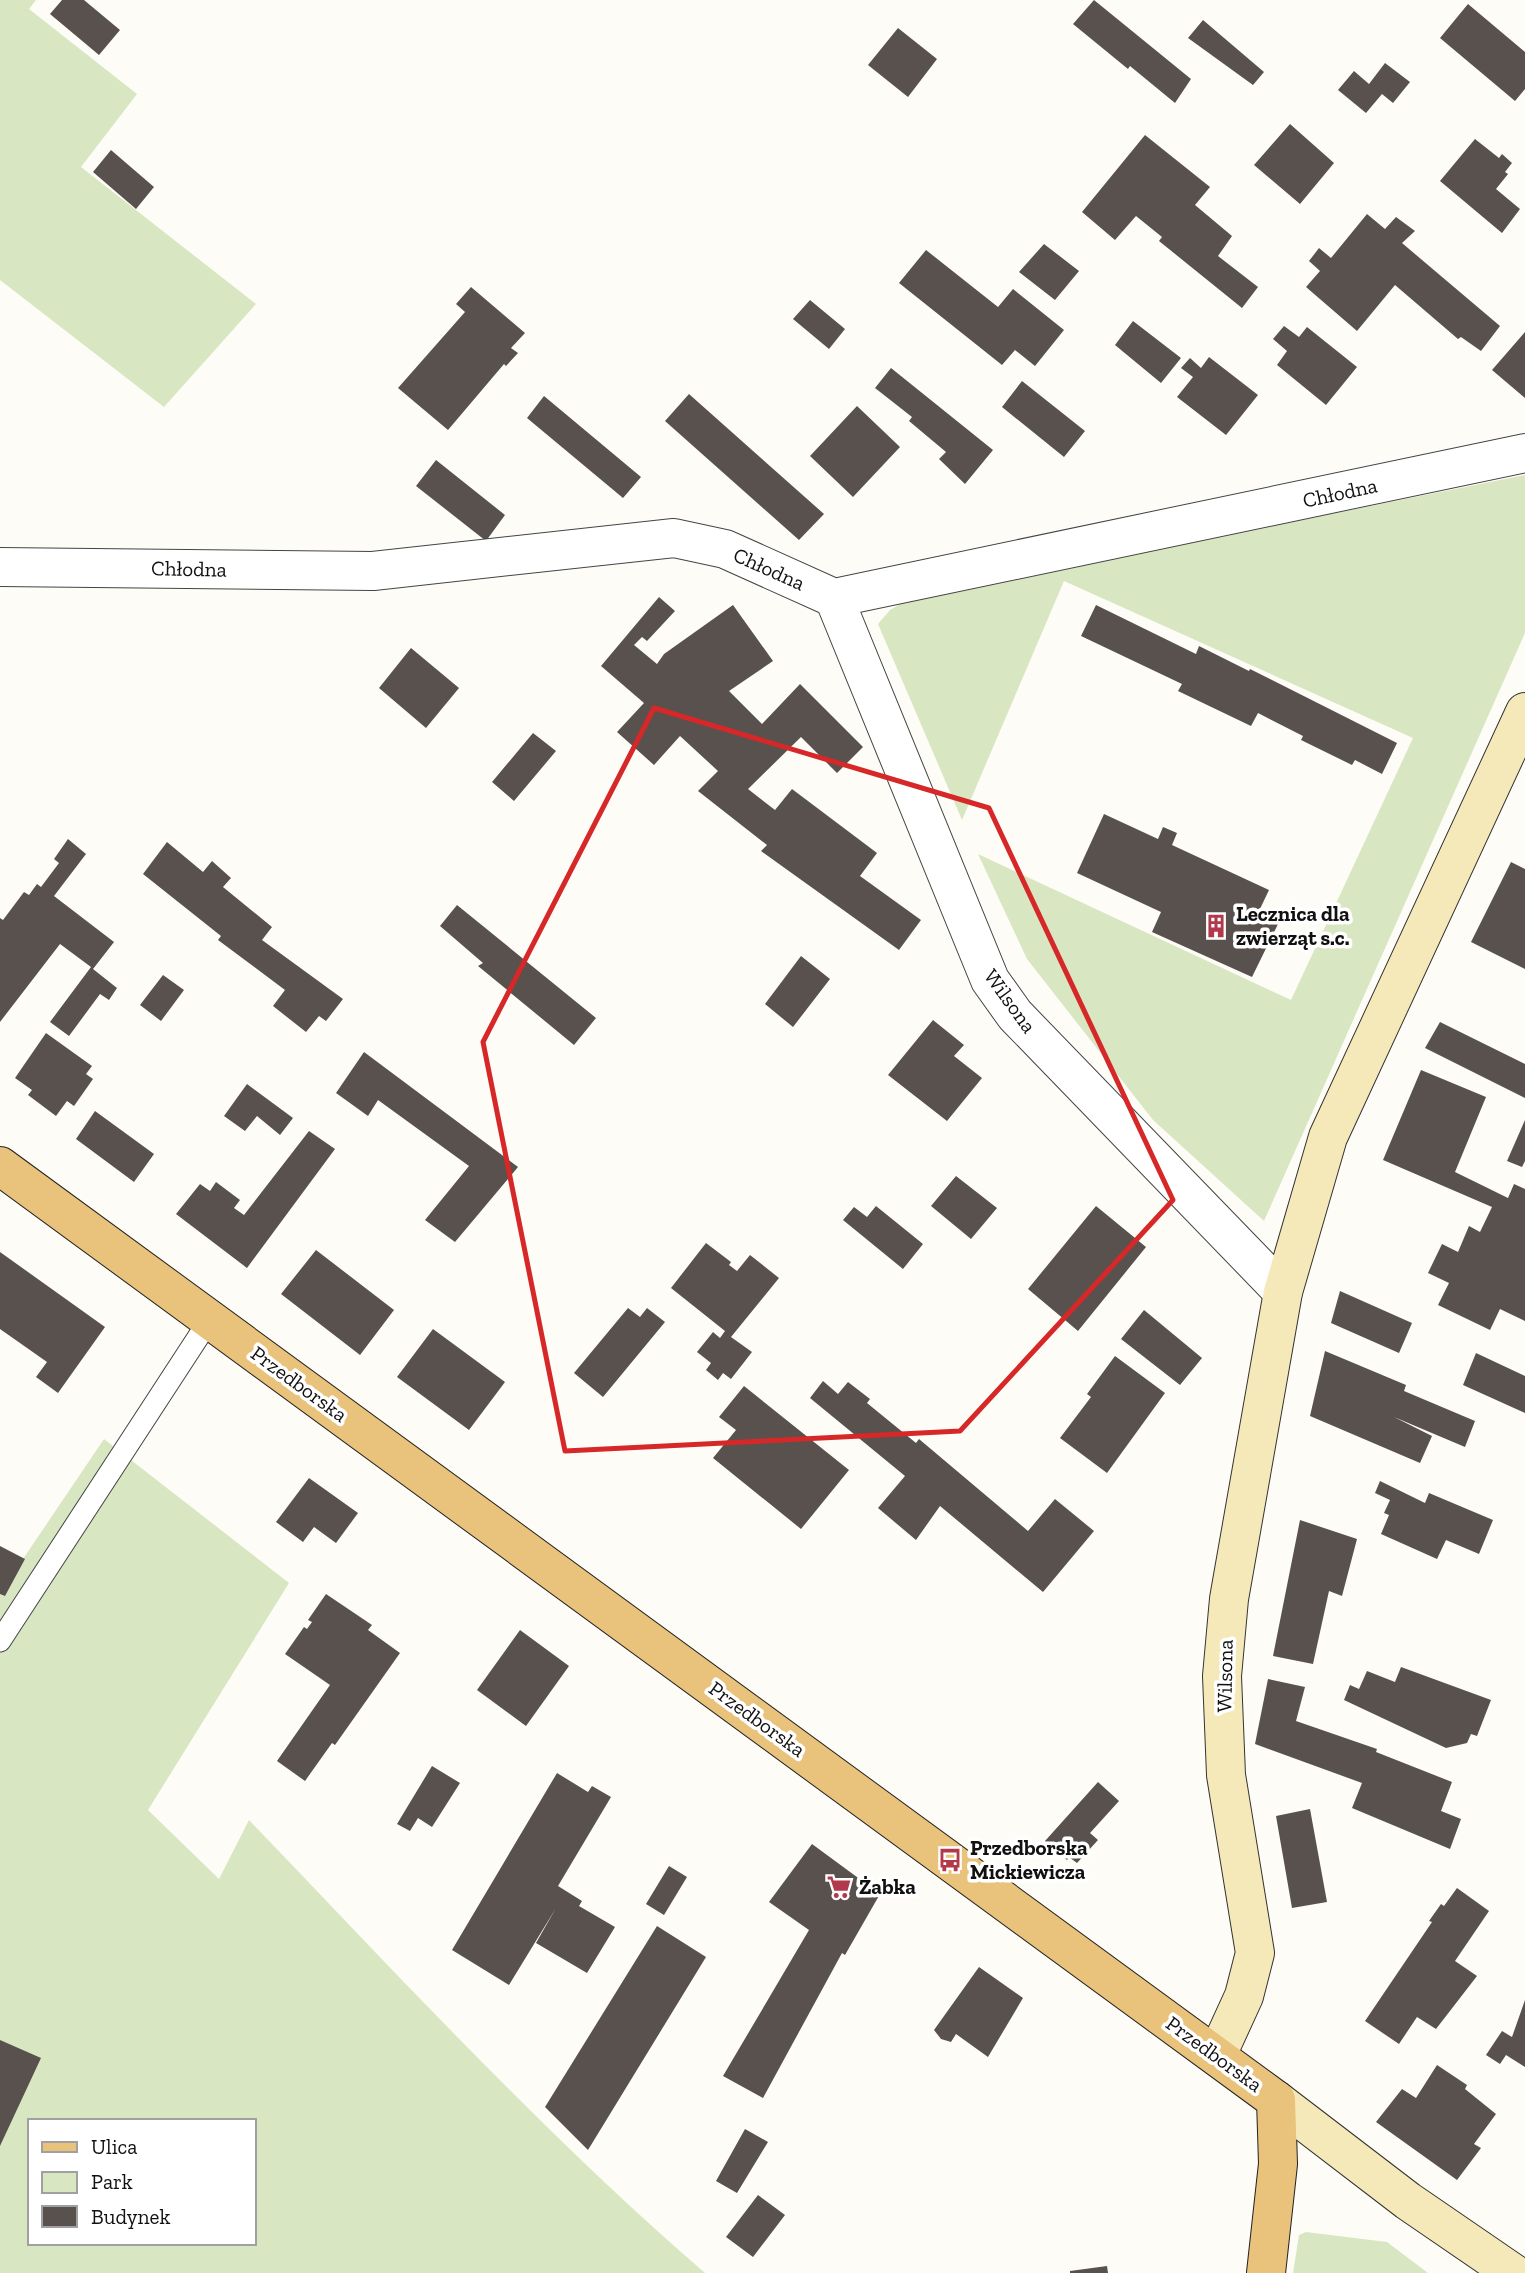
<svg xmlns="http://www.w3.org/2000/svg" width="1525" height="2273" viewBox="0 0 1525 2273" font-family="'Zilla Slab',serif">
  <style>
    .green { fill: #d9e6c2; fill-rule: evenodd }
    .building { fill: #59514e }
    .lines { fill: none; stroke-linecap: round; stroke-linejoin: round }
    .lane-casing { stroke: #444; stroke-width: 23 }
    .street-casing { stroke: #444; stroke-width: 40 }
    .secondary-casing { stroke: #333; stroke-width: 40 }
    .primary-casing { stroke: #222; stroke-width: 40 }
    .lane { stroke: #fff; stroke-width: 21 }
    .street { stroke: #fff; stroke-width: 38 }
    .secondary { stroke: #f6e9b9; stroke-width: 38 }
    .primary { stroke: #e9c27b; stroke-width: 38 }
    .marked { fill: none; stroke: #d62828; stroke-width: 5; stroke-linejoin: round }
    .labels { text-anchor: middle; stroke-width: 7; stroke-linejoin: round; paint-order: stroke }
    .street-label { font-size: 21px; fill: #111; stroke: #fff }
    .poi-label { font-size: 21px; font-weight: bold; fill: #111; stroke: #fff; text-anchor: start }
  </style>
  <rect width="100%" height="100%" fill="#fefcf6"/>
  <!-- green -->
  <path class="green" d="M0,0H36L29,9L137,94L81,167L256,304L164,407L0,280Z
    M1525,475V633L1264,1221L1153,1120L1027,959L978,854L1291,1000L1413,738L1064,581L962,820L878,624L890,610L911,598Z
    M104,1439L289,1583L148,1810L219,1879L249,1820C398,1975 543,2133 705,2273H0V1593ZM30,2121H254V2243H30Z
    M1306,2232L1387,2242L1428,2273H1293L1299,2235Z"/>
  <!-- building -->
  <path class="building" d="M62,0H84L120,30L99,55L50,14Z
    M1094,0L1191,79L1175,103L1130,66L1128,69L1073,24Z
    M1468,4L1525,52V89L1515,101L1440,38Z
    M1203,20L1264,72L1253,85L1188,38Z
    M898,28L937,59L908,97L868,65Z
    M1385,63L1410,82L1393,103L1382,94L1366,113L1338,90L1354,71L1369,84Z
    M1290,124L1334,163L1300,204L1254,165Z
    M1145,135L1210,187L1195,205L1232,236L1218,256L1258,287L1242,308L1159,241L1162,237L1136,216L1115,240L1082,212Z
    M1475,139L1499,158L1502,154L1512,163L1505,172L1508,174L1496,189L1520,209L1502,233L1440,181Z
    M111,150L154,187L136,209L93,172Z
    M1367,214L1385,229L1396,217L1415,231L1402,243L1500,326L1481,351L1461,337L1458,339L1395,285L1357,331L1306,287L1320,271L1309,261L1319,248L1331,258Z
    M1044,244L1079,271L1055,300L1019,272Z
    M926,250L998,307L1013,289L1064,330L1035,366L1015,350L1002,365L899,283Z
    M471,287L525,333L511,348L518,353L506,366L504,364L448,430L398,388L465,312L456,304Z
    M810,300L845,329L829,349L793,319Z
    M1133,321L1181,358L1161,383L1115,345Z
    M1284,326L1299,337L1307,327L1357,367L1326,405L1277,365L1287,351L1273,339Z
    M1525,332V398L1492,370Z
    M1209,357L1258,395L1226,435L1177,397L1193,377L1181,368L1190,358L1201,368Z
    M891,368L993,450L965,484L939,459L946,452L909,421L912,417L875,388Z
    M1022,381L1085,431L1064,457L1002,407Z
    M689,394L824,514L799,540L665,421Z
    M544,396L641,477L623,498L527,418Z
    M857,406L900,447L853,497L810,456Z
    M436,460L505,515L486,541L416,486Z
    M659,597L675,611L647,641L642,637L634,645L657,664L664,654L733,605L773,661L729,691L762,724L800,684L863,747L837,773L801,737L748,789L775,810L792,789L877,853L860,876L921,920L899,950L761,851L767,845L698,791L718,771L680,736L654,765L617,732L644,703L601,666Z
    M1096,605L1196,654L1199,646L1249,671L1250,669L1397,743L1382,774L1355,760L1352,765L1301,740L1303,736L1258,713L1251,726L1178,691L1182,684L1081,636Z
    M411,648L459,688L426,728L379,688Z
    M533,733L556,751L514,801L492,782Z
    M1104,814L1158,839L1163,827L1177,833L1172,845L1269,890L1259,911L1280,920L1252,977L1152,932L1161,912L1077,873Z
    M68,839L86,854L54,896L114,942L93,969L117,988L109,1000L100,994L69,1036L50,1022L91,967L60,944L0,1022V918L3,920L24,892L29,895L37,884L41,887L59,863L54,859Z
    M167,842L203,872L212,861L231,878L223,887L272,927L262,940L343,999L326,1021L319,1016L306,1032L273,1006L285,990L218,940L221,936L143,874Z
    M1511,862L1525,869V969L1471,942Z
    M457,905L596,1018L574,1045L478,966L483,963L440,926Z
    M801,956L830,979L793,1027L765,1004Z
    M163,975L184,990L161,1021L140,1005Z
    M933,1020L964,1045L954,1056L982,1078L947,1121L888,1075Z
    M1440,1022L1525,1064V1098L1425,1048Z
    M46,1033L92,1066L86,1074L93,1079L74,1106L67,1101L56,1116L28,1095L32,1090L15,1078Z
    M364,1052L518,1167L455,1242L425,1220L469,1166L378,1100L368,1116L336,1093Z
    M1421,1070L1486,1097L1455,1172L1508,1198L1514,1184L1525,1189V1321L1500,1309L1490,1330L1438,1305L1449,1283L1428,1273L1442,1244L1458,1252L1469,1226L1480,1232L1492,1207L1383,1160Z
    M247,1084L293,1118L280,1135L257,1116L245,1131L224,1116Z
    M95,1111L154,1154L134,1182L76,1139Z
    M1525,1120V1161L1522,1167L1507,1161Z
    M309,1131L335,1149L247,1268L176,1214L200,1184L210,1191L216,1182L240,1200L234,1208L244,1215Z
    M956,1176L997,1208L971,1239L931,1206Z
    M876,1206L923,1244L903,1269L843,1220L854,1207L867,1217Z
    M1096,1206L1146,1247L1078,1331L1028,1289Z
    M706,1243L731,1262L729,1265L737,1271L750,1255L779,1278L731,1337L752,1352L731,1379L723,1373L718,1380L706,1370L711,1363L697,1352L713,1332L720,1338L725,1331L671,1288Z
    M316,1250L394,1310L360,1355L281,1294Z
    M0,1252L105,1327L58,1393L36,1377L47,1362L0,1329Z
    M1340,1291L1412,1323L1399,1353L1331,1323Z
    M628,1308L640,1317L647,1308L665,1322L603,1397L574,1373Z
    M1144,1310L1202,1358L1180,1385L1121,1339Z
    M433,1329L505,1382L469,1430L397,1377Z
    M1325,1351L1406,1385L1404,1391L1475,1421L1465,1447L1394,1417L1432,1436L1420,1463L1310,1416Z
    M1476,1353L1525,1376V1413L1463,1385Z
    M1115,1356L1165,1393L1107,1473L1060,1438L1091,1397L1087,1394Z
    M823,1381L838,1394L848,1382L870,1399L867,1403L916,1443L919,1439L1028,1531L1055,1499L1094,1531L1043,1592L940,1506L916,1540L878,1508L905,1476L810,1398Z
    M744,1386L849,1470L801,1529L713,1458L736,1430L719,1417Z
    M309,1478L358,1513L336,1543L314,1527L303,1542L276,1522Z
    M1380,1481L1425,1503L1429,1493L1493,1520L1479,1554L1446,1540L1437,1559L1381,1534L1389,1515L1384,1513L1390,1500L1375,1493Z
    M1300,1520L1357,1539L1342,1596L1329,1591L1313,1664L1273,1656Z
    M0,1546L25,1559L5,1596L0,1594Z
    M326,1594L372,1625L368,1630L400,1653L335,1745L332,1743L305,1781L277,1761L330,1685L285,1654L304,1627L307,1629L312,1622L308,1620Z
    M520,1630L569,1666L526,1726L477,1690Z
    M1401,1667L1491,1700L1477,1736L1471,1734L1467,1743L1446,1748L1344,1700L1350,1685L1359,1689L1367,1671L1395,1682Z
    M1268,1679L1305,1687L1296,1721L1377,1749L1376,1752L1452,1782L1441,1811L1461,1819L1450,1849L1352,1808L1362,1783L1255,1744Z
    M432,1766L460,1783L432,1827L418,1818L410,1831L397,1824Z
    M557,1773L588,1792L592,1786L611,1797L558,1886L582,1901L579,1906L615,1927L587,1973L536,1943L556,1908L509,1985L452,1950Z
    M1098,1782L1119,1801L1090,1833L1098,1840L1077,1863L1069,1857L1067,1860L1045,1841Z
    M1310,1809L1327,1902L1292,1908L1276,1816Z
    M812,1844L880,1894L845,1955L842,1953L763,2098L723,2076L809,1930L769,1902Z
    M669,1866L687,1877L664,1915L646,1904Z
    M1457,1888L1489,1911L1455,1961L1477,1976L1436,2029L1417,2017L1399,2044L1365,2021L1432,1922L1429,1921L1441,1904L1444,1906Z
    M657,1926L706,1957L588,2150L545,2107Z
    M979,1967L1023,1998L988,2057L956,2034L951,2042L941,2039L934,2030Z
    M1525,2000V2067L1506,2055L1500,2064L1486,2055L1502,2031L1512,2037Z
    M0,2040L41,2058L0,2146Z
    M1437,2065L1467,2085L1465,2089L1496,2114L1474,2144L1481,2148L1457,2180L1376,2122L1402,2089L1416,2098Z
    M745,2129L768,2142L737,2193L716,2181Z
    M758,2195L785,2215L753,2257L726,2237Z
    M1107,2266L1108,2273H1070V2271Z"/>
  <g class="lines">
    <!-- lane casing -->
    <g class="lane-casing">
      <path id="lane" d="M0,1641L210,1319"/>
    </g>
    <!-- street casing -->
    <g class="street-casing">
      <path id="street" d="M0,567L373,571L674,538L725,549L834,598L1525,453
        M834,598L990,980L1015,1015L1283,1292"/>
    </g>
    <!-- secondary casing -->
    <g class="secondary-casing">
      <path id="secondary" d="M1217,2055L1244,1996L1255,1953L1226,1775L1222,1676L1229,1599L1283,1292L1328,1137L1525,712
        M1276,2100L1408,2201L1513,2273"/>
    </g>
    <!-- primary casing -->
    <g class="primary-casing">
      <path id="primary" d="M0,1166L1276,2100L1278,2164L1266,2273"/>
    </g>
    <!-- lane -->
    <use href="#lane" class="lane"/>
    <!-- street -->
    <use href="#street" class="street"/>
    <!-- secondary -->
    <use href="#secondary" class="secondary"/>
    <!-- primary -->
    <use href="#primary" class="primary"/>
  </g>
  <!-- marked area -->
  <path class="marked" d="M654,708L989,808L1173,1200L960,1431L565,1451L483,1042Z"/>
  <!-- icons -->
  <defs>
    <g id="building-bare" transform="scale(1.89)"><path d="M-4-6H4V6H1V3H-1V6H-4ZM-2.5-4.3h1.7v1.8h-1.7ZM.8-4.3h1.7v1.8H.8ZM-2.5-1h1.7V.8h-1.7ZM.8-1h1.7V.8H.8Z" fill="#b2384b" stroke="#fff" stroke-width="2.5" paint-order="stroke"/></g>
    <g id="bus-bare" transform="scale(1.89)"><path d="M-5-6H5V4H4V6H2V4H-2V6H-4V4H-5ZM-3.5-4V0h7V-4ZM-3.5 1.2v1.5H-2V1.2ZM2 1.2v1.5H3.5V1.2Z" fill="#b2384b" stroke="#fff" stroke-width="2.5" paint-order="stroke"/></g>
    <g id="supermarket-bare" transform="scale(1.89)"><path d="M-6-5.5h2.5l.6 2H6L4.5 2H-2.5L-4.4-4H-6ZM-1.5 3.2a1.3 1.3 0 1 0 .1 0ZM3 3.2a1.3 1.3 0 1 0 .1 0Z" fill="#b2384b" stroke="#fff" stroke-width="2.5" paint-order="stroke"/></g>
  </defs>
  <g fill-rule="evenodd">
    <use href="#building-bare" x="1216" y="926"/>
    <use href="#bus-bare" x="950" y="1860"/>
    <use href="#supermarket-bare" x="839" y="1887"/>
  </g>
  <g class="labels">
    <!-- street labels -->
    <g class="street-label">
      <text transform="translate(1340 493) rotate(-12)" y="7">Chłodna</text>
      <text transform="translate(189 569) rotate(1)" y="7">Chłodna</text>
      <text transform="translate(769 569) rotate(24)" y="7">Chłodna</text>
      <text transform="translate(1010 1001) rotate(54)" y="7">Wilsona</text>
      <text transform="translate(299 1384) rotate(36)" y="7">Przedborska</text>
      <text transform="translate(1225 1676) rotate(-89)" y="7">Wilsona</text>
      <text transform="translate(757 1719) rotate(36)" y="7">Przedborska</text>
      <text transform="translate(1214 2054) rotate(36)" y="7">Przedborska</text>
    </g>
    <!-- poi labels -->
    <g class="poi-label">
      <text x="1236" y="921">Lecznica dla<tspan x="1236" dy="24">zwierząt s.c.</tspan></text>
      <text x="970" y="1855">Przedborska<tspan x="970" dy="24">Mickiewicza</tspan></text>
      <text x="859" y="1894">Żabka</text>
    </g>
  </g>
  <!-- legend -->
  <rect x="28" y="2119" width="228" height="126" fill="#ffffff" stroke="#a0a0a0" stroke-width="2"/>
  <rect x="42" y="2142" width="35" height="10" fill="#e9c27b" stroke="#a0a0a0" stroke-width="2"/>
  <text x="91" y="2154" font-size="21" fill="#111111">Ulica</text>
  <rect x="42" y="2172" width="35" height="21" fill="#d9e6c2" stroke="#a0a0a0" stroke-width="2"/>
  <text x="91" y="2189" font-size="21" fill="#111111">Park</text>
  <rect x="42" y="2206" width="35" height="21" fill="#59514e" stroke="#a0a0a0" stroke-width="2"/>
  <text x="91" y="2224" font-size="21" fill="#111111">Budynek</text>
</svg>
